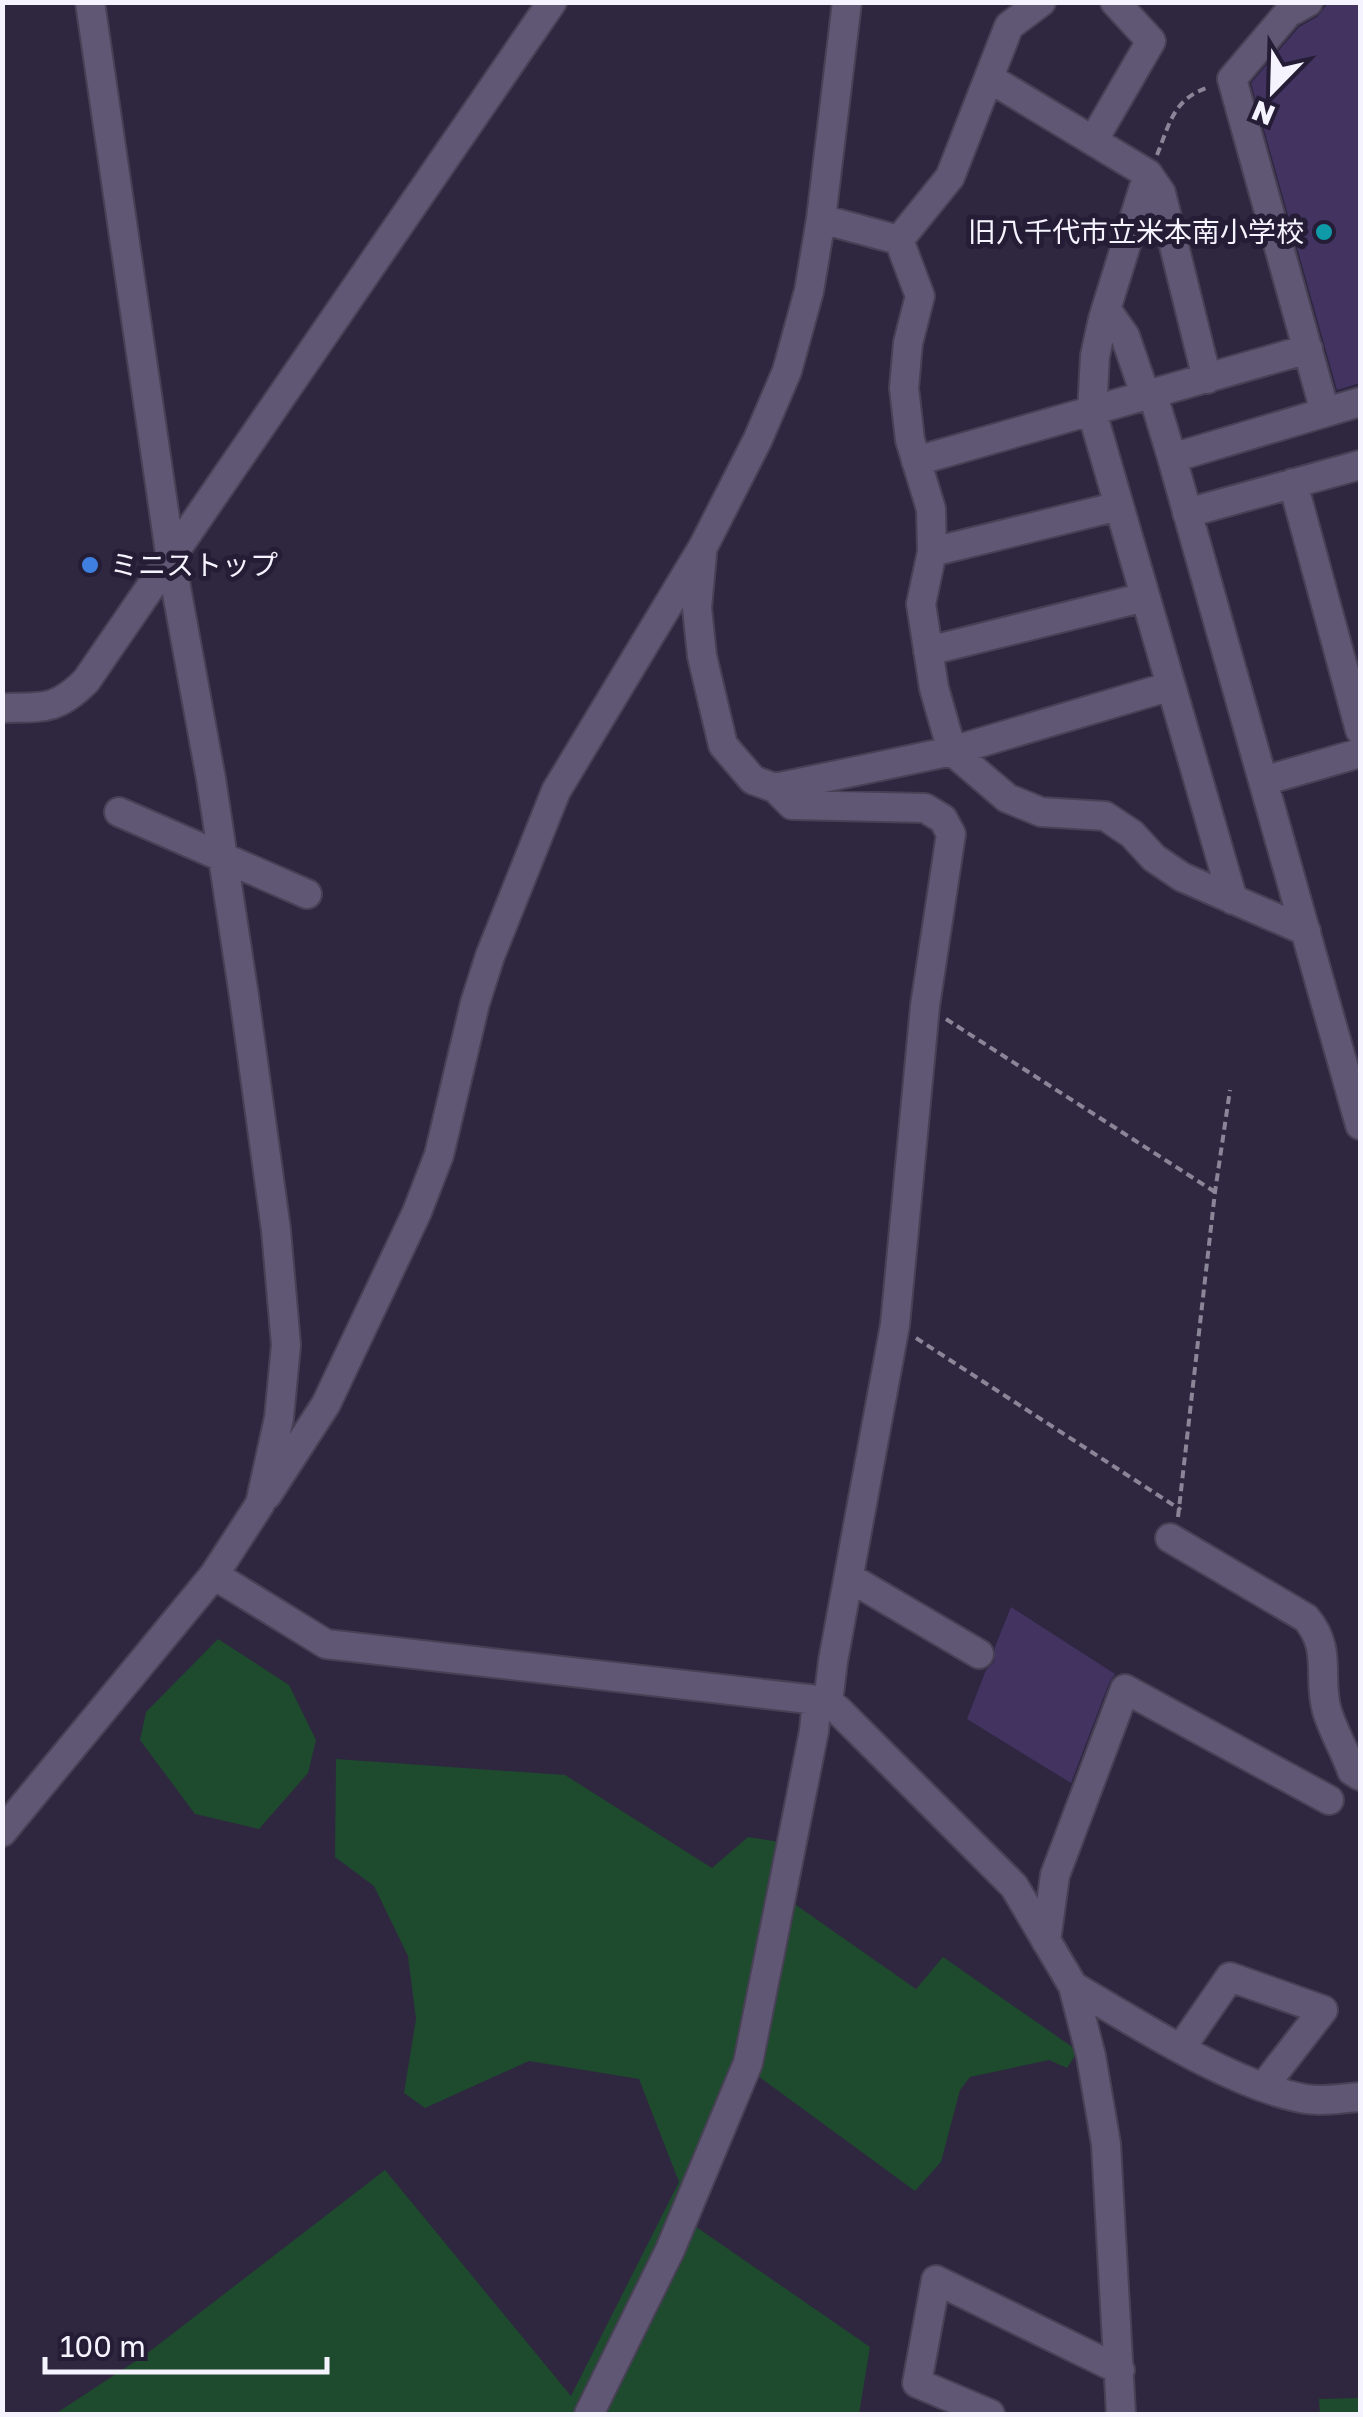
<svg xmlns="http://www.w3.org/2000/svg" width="1363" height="2417" viewBox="0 0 1363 2417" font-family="'Golos Text','Noto Sans JP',sans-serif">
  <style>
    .green { fill: #1e4a2d }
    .building { fill: #423361 }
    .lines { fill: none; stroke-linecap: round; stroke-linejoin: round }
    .minor-casing { stroke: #484156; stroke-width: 32 }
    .path { stroke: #8a8597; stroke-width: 4; stroke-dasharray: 8 5; stroke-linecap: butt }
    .minor { stroke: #5f5773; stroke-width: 28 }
    .culture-dot { fill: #0f9aa8; stroke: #251d36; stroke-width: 4 }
    .shop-dot { fill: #3f7fe0; stroke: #251d36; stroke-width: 4 }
    .labels { text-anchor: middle; stroke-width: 10; stroke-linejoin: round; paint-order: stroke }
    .poi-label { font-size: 28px; fill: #f5f3fd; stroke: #251d36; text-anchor: end }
  </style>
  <rect width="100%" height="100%" fill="#2f2740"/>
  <!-- green -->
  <path class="green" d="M218,1639L289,1685L316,1740L308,1773L259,1829L195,1814L140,1740L146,1712Z
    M336,1759L565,1775L712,1868L748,1837L780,1842L786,1898L916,1989L943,1957L1078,2051L1067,2068L1049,2060L970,2077L960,2090L941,2162L915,2191L751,2071L689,2222L870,2347L859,2414H55L145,2355L385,2170L571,2396L679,2182L639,2079L529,2061L425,2108L404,2093L416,2019L408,1956L374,1886L335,1857Z
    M1360,2398V2414H1320L1319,2399Z"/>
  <!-- building -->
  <path class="building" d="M1329,2H1360V383L1337,390L1251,83L1299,27L1317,17Z
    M1011,1607L1115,1674L1109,1683L1071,1783L967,1719L986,1670L994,1662L995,1647Z"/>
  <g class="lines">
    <!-- minor casing -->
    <g class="minor-casing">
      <path id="minor" d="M1308,2L1288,13L1232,79L1325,412
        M989,78L1148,174L1103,319L1095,356L1092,412L1233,900
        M1093,141L1151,41L1115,2
        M1148,174L1161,193L1207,379
        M821,219L899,240L920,296L908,343L904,388L910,440L931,509L932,552L921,604L934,688L952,751L1007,798L1041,812L1105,816L1132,834L1154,858L1182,877L1306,931
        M899,240L950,177L1009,26L1041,2
        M1106,309L1125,336L1146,397
        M1153,395L1172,458
        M1360,402L1172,458L1360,1125
        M916,461L1308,349
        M1293,483L1360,730
        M1187,513L1360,465
        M932,552L1119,506
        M702,554L697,608L702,656L723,745L753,780L775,788L952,751L1171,686
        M928,651L1145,597
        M2,708C43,707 56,711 86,681L552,2
        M1263,781L1360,753
        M775,788L792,805L925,808L943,819L951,834L925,1006L895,1325L833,1661L828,1702
        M119,812L307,894
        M267,1495L326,1404L417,1212L439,1155L475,1003L490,956L556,791L703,547L758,439L787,371L809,291L821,219L847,2
        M1170,1538L1306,1618C1333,1650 1317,1676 1327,1711C1333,1731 1345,1751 1352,1771L1360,1776
        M214,1575L326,1644L817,1700L828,1702L838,1710L1014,1886L1073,1986L1091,2056L1106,2144L1121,2414
        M850,1578L979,1654
        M2,1832L214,1575L260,1504L279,1418L286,1345L276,1230L244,996L211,779L171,560L90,2
        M1046,1941L1055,1875L1125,1689L1329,1800
        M1073,1986C1136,2023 1234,2087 1306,2099C1323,2102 1343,2098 1360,2097
        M1181,2048L1230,1977L1323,2010L1264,2086
        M589,2414L670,2250L748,2063L814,1731L817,1700
        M990,2414L917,2383L936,2280L1120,2370"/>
    </g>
    <!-- path -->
    <path class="path" d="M1157,155C1170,123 1173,99 1209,87
      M946,1019L1215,1192
      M916,1338L1181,1510
      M1178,1517L1215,1192L1230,1090"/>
    <!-- minor -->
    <use href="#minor" class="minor"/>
  </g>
  <!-- markers -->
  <circle class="culture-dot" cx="1324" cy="232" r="10"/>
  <circle class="shop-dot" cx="90" cy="565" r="10"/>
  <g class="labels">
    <!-- poi labels -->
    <g class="poi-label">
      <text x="1304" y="242">旧八千代市立米本南小学校</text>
      <text x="110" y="575" text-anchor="start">ミニストップ</text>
    </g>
  </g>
  <!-- border -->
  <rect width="1363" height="2417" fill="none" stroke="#f5f3fd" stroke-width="10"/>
  <!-- north arrow -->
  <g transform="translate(1273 90) rotate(203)" stroke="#251d36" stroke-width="8" paint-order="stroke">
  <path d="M0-8L18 38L0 25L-18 38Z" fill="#f5f3fd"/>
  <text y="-15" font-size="28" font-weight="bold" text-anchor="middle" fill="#f5f3fd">N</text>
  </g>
  <!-- scale -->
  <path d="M45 2357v15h282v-15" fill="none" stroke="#f5f3fd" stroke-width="5"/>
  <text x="60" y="2357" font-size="30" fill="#f5f3fd" stroke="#251d36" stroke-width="8" paint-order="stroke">100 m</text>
</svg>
